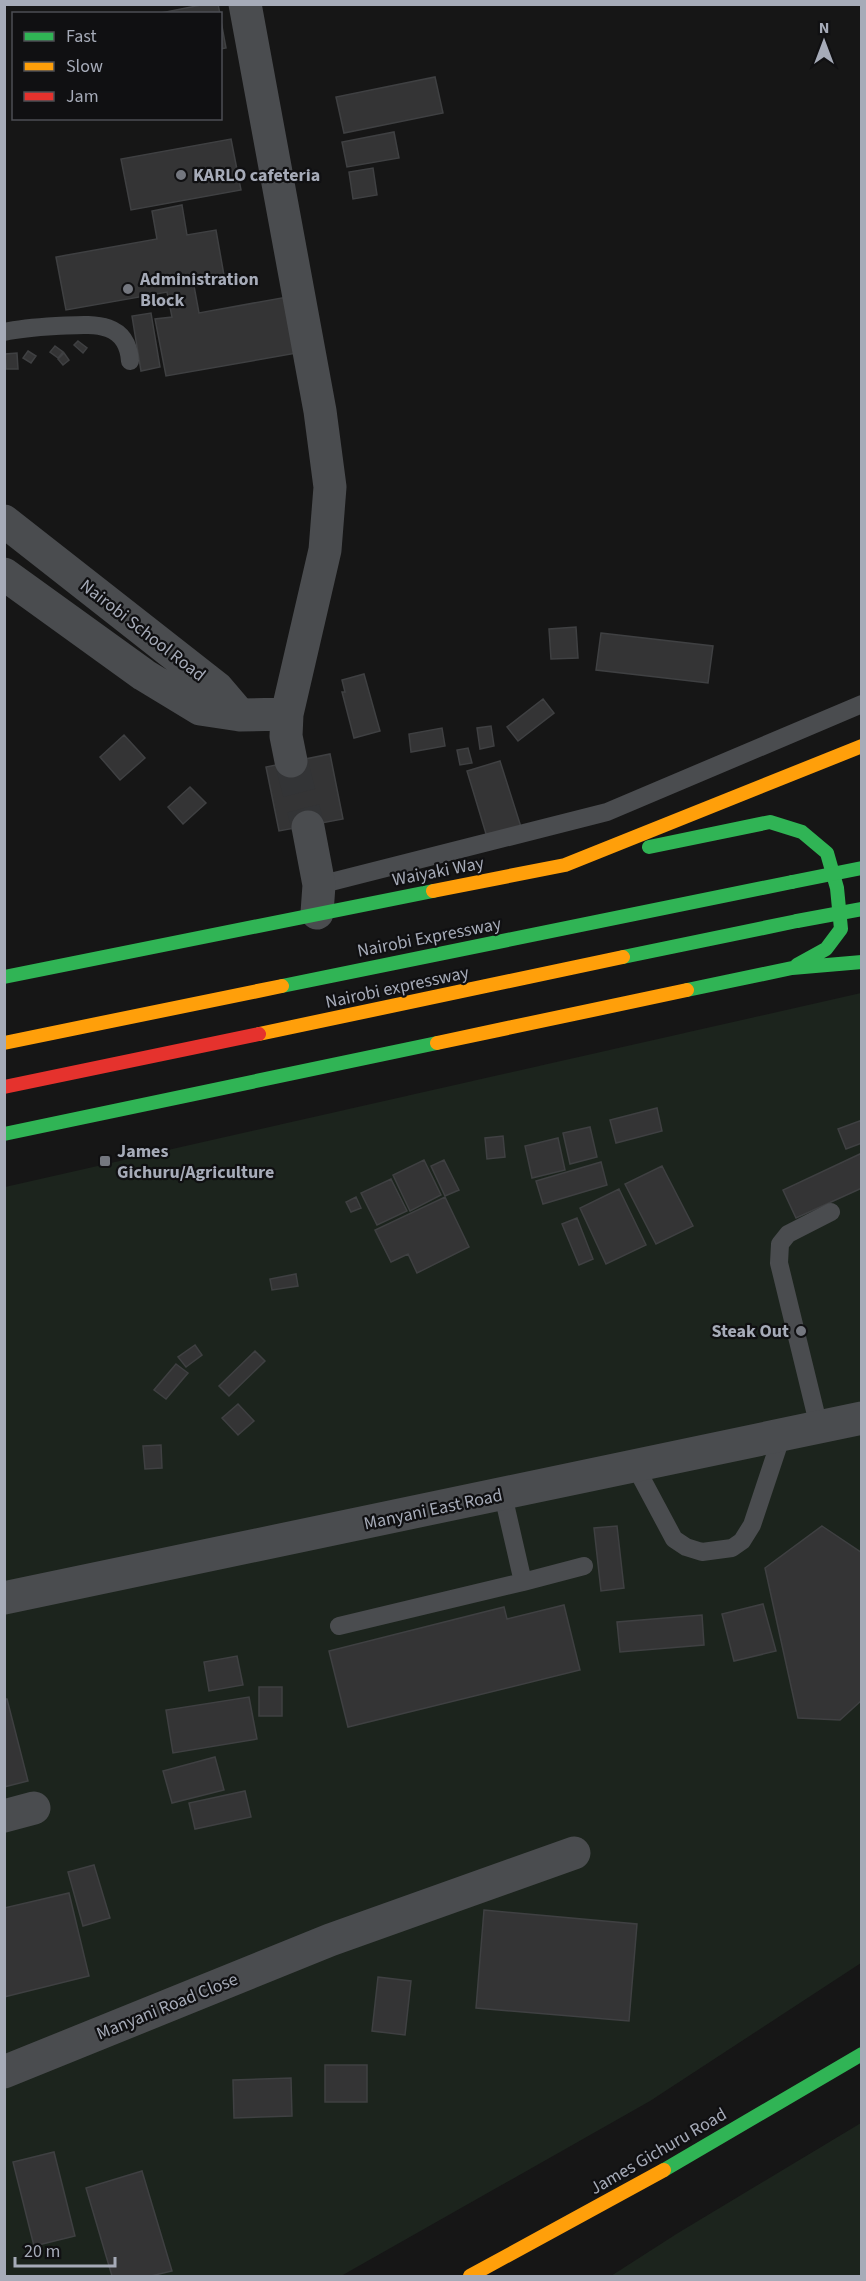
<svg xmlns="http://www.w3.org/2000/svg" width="866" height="2281" viewBox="0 0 866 2281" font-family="'Source Sans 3',sans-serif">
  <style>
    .green { fill: #1c241d }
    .building { fill: #343435; stroke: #3f4042; stroke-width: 1.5 }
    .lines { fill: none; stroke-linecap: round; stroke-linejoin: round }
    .street-tunnel { stroke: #333436; stroke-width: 33; stroke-dasharray: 33 16; stroke-linecap: butt }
    .lane { stroke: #4a4c4f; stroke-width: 18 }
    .street { stroke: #4a4c4f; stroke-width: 33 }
    .fast { stroke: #30b455; stroke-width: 14 }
    .slow { stroke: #ff9f0a; stroke-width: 14 }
    .jam { stroke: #e5322d; stroke-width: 14 }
    .fast-bridge { stroke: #30b455; stroke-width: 14 }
    .poi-dot { fill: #74777f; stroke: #101012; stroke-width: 2 }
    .labels { text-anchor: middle; stroke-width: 4.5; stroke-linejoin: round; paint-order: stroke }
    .poi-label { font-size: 18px; font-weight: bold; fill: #a6abb8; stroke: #101012; text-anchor: start }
    .street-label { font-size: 18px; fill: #a6abb8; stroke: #101012 }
  </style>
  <rect width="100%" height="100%" fill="#161616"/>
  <!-- green -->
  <path class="green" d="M861,993V1963L650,2101L341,2276H5V1187Z
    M861,2123V2276H611L678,2233Z"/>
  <!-- building -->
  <path class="building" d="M206,4H218L220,14H156Z
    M220,16L226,48L220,49Z
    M435,77L443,113L344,133L336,97Z
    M394,132L399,158L347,167L342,142Z
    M231,139L241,190L131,210L121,159Z
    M373,168L377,195L353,199L349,172Z
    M182,205L187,235L216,230L225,281L194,286L199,313L287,297L297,353L166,376L155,319L172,317L167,292L66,310L56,257L157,239L152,211Z
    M151,313L160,367L141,371L132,316Z
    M78,341L87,348L83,353L74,345Z
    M55,346L63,352L58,358L50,352Z
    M28,351L36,356L31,363L23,358Z
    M17,353L18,369H6L5,354Z
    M64,353L69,360L63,365L58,359Z
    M576,627L578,658L551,659L549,629Z
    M601,633L713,646L708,683L596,670Z
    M364,674L380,731L354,738L342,692H345L342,680Z
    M543,699L554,713L518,741L507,727Z
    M491,726L494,746L480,749L477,728Z
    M442,728L445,746L411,752L409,734Z
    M124,735L145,758L120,780L100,757Z
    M468,748L472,763L460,765L457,750Z
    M330,754L343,819L279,831L266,767Z
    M500,761L521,827L487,837L467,771Z
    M190,787L206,803L183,824L168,807Z
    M657,1108L662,1131L616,1143L610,1120Z
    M862,1120V1143L846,1149L838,1129Z
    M590,1127L597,1157L570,1164L563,1133Z
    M503,1136L505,1157L487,1159L485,1138Z
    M558,1138L565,1170L532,1178L525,1146Z
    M862,1153V1188L796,1218L783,1190Z
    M424,1160L441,1195L410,1211L393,1175Z
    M444,1160L459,1190L445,1196L431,1166Z
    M601,1162L607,1185L543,1204L536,1181Z
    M662,1166L693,1226L656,1244L625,1184Z
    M391,1179L407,1211L377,1225L361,1193Z
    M619,1189L646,1245L606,1264L580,1208Z
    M356,1197L361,1208L351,1212L346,1202Z
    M445,1197L469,1247L417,1273L408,1254L391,1262L375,1230Z
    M577,1218L593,1259L579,1265L562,1224Z
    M296,1274L298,1286L272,1290L270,1279Z
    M195,1345L202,1355L186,1367L178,1357Z
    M255,1351L265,1361L229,1396L219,1386Z
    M176,1364L188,1373L166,1399L154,1390Z
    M238,1404L254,1421L238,1435L222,1418Z
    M161,1445L162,1468L145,1469L143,1446Z
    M617,1526L624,1588L601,1591L594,1528Z
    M822,1526L862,1553V1700L840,1720L798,1718L765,1568Z
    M763,1604L776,1651L734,1661L722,1614Z
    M564,1605L580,1670L348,1727L329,1651L504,1607L507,1619Z
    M702,1615L704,1645L620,1652L617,1622Z
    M237,1656L243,1685L209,1691L204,1662Z
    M259,1687H282V1716H259Z
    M249,1697L257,1739L173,1753L166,1710Z
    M4,1699H7L28,1781L4,1787Z
    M215,1757L224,1790L172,1803L163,1771Z
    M245,1791L251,1817L195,1829L189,1803Z
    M94,1865L110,1918L83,1926L68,1872Z
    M69,1893L89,1976L4,1997V1908Z
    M484,1910L637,1924L629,2021L476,2008Z
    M378,1977L411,1981L405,2035L372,2031Z
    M325,2065H367V2102H325Z
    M291,2078L292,2116L234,2118L233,2080Z
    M54,2152L75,2236L34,2246L13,2162Z
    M142,2171L172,2271L151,2276H112L86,2188Z"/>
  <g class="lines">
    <!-- street-tunnel -->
    <path class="street-tunnel" d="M291,761L308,827"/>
    <!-- lane -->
    <path class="lane" d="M4,332C22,328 39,327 56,326C88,325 127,318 130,361
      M319,885L607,812L862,704
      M819,1427L779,1263L780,1244L788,1234L831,1212
      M635,1466L674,1539L686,1547L702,1552L732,1548L742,1541L752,1525L782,1435
      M523,1582L584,1566
      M339,1626L523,1582L503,1495"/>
    <!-- street -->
    <path class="street" d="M245,4L320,411L330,487L325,550L287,714L286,736L291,761
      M4,521L217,688L240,715
      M4,574L144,675L200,709L240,715L287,714
      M308,827L319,885L317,913
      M4,1598L862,1418
      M4,1816L34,1808
      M4,2072L330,1940L574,1853"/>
    <!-- fast -->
    <path class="fast" d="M649,847L770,822L802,832L827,853L837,888L841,929L826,949L797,965
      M623,957L797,921
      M4,977L433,891
      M282,986L792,882
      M687,990L792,968L862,962
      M4,1134L437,1043
      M664,2170L862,2054"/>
    <!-- slow -->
    <path class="slow" d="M433,891L565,865L862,746
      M259,1034L623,957
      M4,1043L282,986
      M437,1043L687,990
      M470,2276L664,2170"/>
    <!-- jam -->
    <path class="jam" d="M4,1087L259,1034"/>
    <!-- fast-bridge -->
    <path class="fast-bridge" d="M792,882L862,868
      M797,921L862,909"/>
  </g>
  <!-- markers -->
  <g class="poi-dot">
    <circle cx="181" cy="175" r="6"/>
    <circle cx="128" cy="289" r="6"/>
    <rect x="99" y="1155" width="12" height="12" rx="3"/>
    <circle cx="801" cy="1331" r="6"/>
  </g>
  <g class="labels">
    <!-- poi labels -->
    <g class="poi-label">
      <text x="193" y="181">KARLO cafeteria</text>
      <text x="140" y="285">Administration<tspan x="140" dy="21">Block</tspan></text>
      <text x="117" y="1157">James<tspan x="117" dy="21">Gichuru/Agriculture</tspan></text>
      <text x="789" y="1337" text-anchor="end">Steak Out</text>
    </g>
    <!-- street labels -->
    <g class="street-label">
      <text transform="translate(143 630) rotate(38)" y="6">Nairobi School Road</text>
      <text transform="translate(438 871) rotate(-11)" y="6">Waiyaki Way</text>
      <text transform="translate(429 937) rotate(-11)" y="6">Nairobi Expressway</text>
      <text transform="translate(397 987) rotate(-12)" y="6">Nairobi expressway</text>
      <text transform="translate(433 1509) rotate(-12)" y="6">Manyani East Road</text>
      <text transform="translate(167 2006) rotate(-22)" y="6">Manyani Road Close</text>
      <text transform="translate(658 2151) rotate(-30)" y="6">James Gichuru Road</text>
    </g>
  </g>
  <!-- border -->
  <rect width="866" height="2281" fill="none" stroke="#a6abb8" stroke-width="12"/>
  <!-- legend -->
  <rect x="12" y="12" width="210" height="108" fill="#101012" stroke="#4c4e54" stroke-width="1.5"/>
  <rect x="24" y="32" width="30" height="9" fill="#30b455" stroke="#4c4e54" stroke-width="1.5"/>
  <text x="66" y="42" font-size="18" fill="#a6abb8">Fast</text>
  <rect x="24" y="62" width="30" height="9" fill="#ff9f0a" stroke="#4c4e54" stroke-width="1.5"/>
  <text x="66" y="72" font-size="18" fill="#a6abb8">Slow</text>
  <rect x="24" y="92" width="30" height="9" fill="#e5322d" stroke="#4c4e54" stroke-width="1.5"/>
  <text x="66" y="102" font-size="18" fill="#a6abb8">Jam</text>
  <!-- north arrow -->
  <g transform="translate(824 42)" stroke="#101012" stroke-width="4.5" paint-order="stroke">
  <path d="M0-4.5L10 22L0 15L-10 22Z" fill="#a6abb8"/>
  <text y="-9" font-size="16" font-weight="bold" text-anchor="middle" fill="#a6abb8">N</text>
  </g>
  <!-- scale -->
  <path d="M15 2257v9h100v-9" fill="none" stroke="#a6abb8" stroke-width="3"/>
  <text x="24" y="2257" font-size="18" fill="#a6abb8" stroke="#101012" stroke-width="4.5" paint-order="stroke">20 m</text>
</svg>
